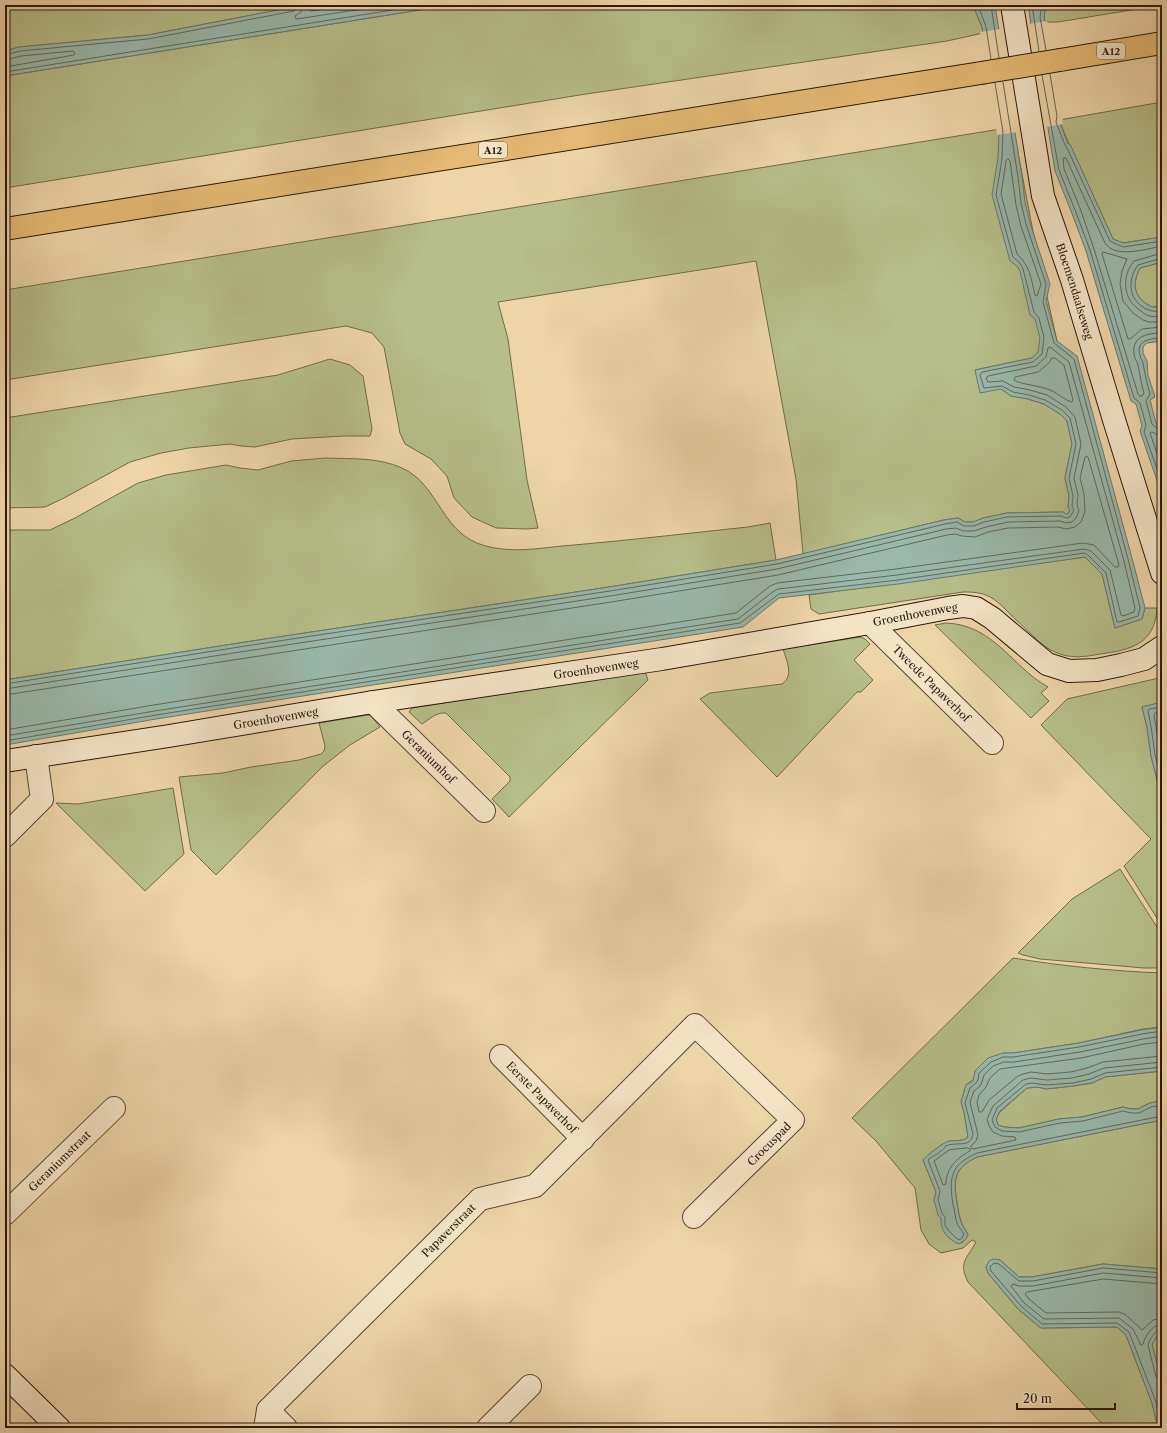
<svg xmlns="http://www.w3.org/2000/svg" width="1167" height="1433" viewBox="0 0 1167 1433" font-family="'Libre Caslon Text',serif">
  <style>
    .green { fill: #b6be89; stroke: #706b4a }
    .water { fill: #99b8ab; stroke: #6d786b }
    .pier { fill: #edd5a8 }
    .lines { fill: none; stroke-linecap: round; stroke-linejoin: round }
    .shore { stroke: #62685c; stroke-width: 1 }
    .street-casing { stroke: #5b4733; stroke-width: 24 }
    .secondary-casing { stroke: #2a180c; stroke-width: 24 }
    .highway-casing { stroke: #2a180c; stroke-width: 24 }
    .street { stroke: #f3e4c6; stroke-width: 22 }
    .secondary { stroke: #f3e4c6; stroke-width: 22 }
    .highway { stroke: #e6ba74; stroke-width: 22 }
    .highway-bridge-casing { stroke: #2a180c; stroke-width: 24; stroke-linecap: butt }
    .highway-bridge { stroke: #e6ba74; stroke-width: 22 }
    .labels { text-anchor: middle; stroke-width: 4; stroke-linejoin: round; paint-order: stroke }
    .shield { fill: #f3e4c6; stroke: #654; stroke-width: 1 }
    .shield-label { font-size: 10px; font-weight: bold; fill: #2a180c }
    .street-label { font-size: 11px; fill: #2a180c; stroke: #f3e4c6 }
  </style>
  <rect width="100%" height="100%" fill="#edd5a8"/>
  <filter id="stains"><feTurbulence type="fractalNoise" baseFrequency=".005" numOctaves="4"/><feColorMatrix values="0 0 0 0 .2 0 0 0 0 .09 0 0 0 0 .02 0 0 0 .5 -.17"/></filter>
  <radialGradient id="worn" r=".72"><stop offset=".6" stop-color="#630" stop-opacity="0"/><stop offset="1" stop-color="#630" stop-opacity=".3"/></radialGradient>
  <!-- green -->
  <path class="green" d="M5,5H304L148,35L19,47L5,51Z
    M451,5H973L982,27L983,33L947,41L586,94L5,188V76Z
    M1046,5H1162L1058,22H1045L1044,16Z
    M1162,102V237L1123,243L1113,239L1070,145L1069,144L1059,120Z
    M1013,127L1036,247L1057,341L1038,352L1032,358L975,370L1011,396L1028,399L1044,404L1060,414L1067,421L1072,444L1065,478L1069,496L1068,507L1070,510L1068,514H1066L1063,512L1007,513L983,518L974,522H965L958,518L944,520L803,554L796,479L756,261L498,302L508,339L527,480L538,528L527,529L496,528L472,517L454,498L447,476L431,459L405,444L400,433L384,347L372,333L346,326L5,380V290Z
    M1162,262V307C1159,307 1155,307 1152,307C1150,306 1146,304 1144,302C1132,293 1134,279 1140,268Z
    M330,359L350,365L363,376L372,429L370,436H344L292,439L255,447L241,446L230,444L189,448L161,453L130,462L64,498L45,507L5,508V418L278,375Z
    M325,458C351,459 378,457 402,468C440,485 441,535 486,546C515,554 545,547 574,545C632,540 690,533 748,527L770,523L776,560L609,587L239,643L5,680V530H50L75,518L138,483L166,475L226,465L240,468L258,470L291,461Z
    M1085,557L1102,574L1115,628L1142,619L1145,608H1157C1155,644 1131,650 1100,654C1084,657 1070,659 1055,652C1047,649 1041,643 1035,638C1026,629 1016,620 1006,610C1001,605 996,600 990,597C981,592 972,592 963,592L819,614L811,609L809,595Z
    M946,623C994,625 1011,666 1048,687L1041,693L1049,701L1031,718L935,625Z
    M860,637L865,639L870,644L854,660L873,680L861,692H857L777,777L700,699L710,693L782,684C794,676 787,661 783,649Z
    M645,671L648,680L646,682L509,817L492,799L510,781V777L446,713C436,712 430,719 422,724L409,712L412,708Z
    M1159,678H1162V703L1142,707L1147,727L1151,756L1162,799V926L1124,866L1151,839L1041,725L1067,699Z
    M368,715L371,716L380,727L350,745L322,767L216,875L191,850L179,777L223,773L251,767L299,760L321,754L324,751L325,746L319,723Z
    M173,788L184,854L145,891L56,803L78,804Z
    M1120,869L1162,935V968H1144L1040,959L1023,955L1018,953L1072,899Z
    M1013,958C1062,966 1112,971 1162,973V1027L1143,1029L1079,1043L1013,1053H1003L975,1071L974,1079L966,1085L961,1102L964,1112L968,1137C962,1142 956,1140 949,1141C944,1142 926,1156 923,1160L936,1192L934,1200L941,1218L962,1243L968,1235C966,1230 962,1226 961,1221C959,1216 958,1209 957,1203C953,1179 954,1168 977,1157L1162,1120V1269L1103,1264L1032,1277H1019L1000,1260L986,1267L988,1273L1018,1309L1041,1328L1117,1327L1126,1335L1152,1403L1158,1428H1106L968,1282C958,1262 967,1259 976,1242L972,1240L963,1248L941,1253L929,1244L921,1230L915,1188L876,1141L852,1118Z
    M1162,1071V1101L1150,1103L1138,1109H1131L1123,1107L1082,1117L1059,1119L1019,1128L1004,1127L998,1125L996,1119L1000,1112L1027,1088L1038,1087L1046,1089L1073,1086L1092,1083L1105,1077Z
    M1162,1332V1381L1152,1345L1156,1337Z"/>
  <!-- water -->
  <path class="water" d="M304,5H451L5,76V51L19,47L148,35Z
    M973,5H995L1022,177L1025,202L1030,223L1050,284L1046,301L1057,341L1077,356L1132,558L1145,608L1142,619L1115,628L1102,574L1085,557L898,584L779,598L743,627L156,719L5,745V680L239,643L609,587L776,560L944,520L958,518L965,522H973L983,518L1007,513L1063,512L1066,514H1068L1070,510L1068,507L1069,496L1065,478L1072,444L1067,421L1060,414L1044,404L1028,399L1011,396L1001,389L980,393L975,370L1032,358L1038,352L1040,338L1035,319L1030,315L1020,271L1017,266L1010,261L992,195L998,158L999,132L982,27Z
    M1028,5H1046L1044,16L1059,120L1068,144H1070L1113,239L1123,243L1162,237V262L1140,268C1134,279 1132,293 1144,302C1146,304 1150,306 1152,307C1155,307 1159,307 1162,307V341L1147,343L1143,347V353L1147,361L1148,375L1155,397L1150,400L1156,423L1162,427V495L1140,431L1142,426L1136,404L1131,401L1086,251L1071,211L1055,171L1047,122H1046Z
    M1162,702V799L1151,756L1147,727L1142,707Z
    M1162,1027V1071L1105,1077L1092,1083L1073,1086L1046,1089L1038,1087L1027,1088L1000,1111L996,1119L998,1125L1004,1127L1019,1128L1059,1119L1082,1117L1123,1107L1131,1109H1138L1150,1103L1162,1101V1120L977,1157C954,1168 953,1179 957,1203C958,1209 959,1216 961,1222C962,1226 966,1230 968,1235L965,1240L959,1244C947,1239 940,1230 941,1218L938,1215L934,1200L936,1192L923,1160C926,1156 944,1142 949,1141C956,1140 962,1142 968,1137L964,1112L961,1102L966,1085L973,1081L975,1071L988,1058L1003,1053H1013L1079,1043L1141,1030Z
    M993,1259L1000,1260L1019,1277H1032L1103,1264L1162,1269V1332L1156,1337L1152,1345L1162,1381V1428H1158L1152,1403L1126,1335L1117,1327L1041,1328L1018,1309L988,1273L986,1267L989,1261Z"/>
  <!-- pier -->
  <path class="pier" d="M1047,21L1063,119L1062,121L1063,124L1046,127L1044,123L1029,24Z
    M1001,29L1017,132L997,135L980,32Z"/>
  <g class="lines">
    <!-- shore -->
    <path class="shore" d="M303,5L301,12L295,16L296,19L390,5
      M309,5V10L311,11L349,5
      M978,5L986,27L991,59
      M991,5L999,58
      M1032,5L1039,51
      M1042,5L1040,17L1046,50
      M5,55L20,51L148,39L294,11L297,9L298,5
      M5,60L21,56L73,51L75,53L74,55L5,67
      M5,72L424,5
      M1050,74L1057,116L1056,122L1065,145L1067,148L1110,241L1123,247L1162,241
      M1042,75L1059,170L1075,210L1090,250L1134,398L1140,403L1146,425L1144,432L1162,483
      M1008,159L1010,161L1016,205L1021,226L1041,284L1037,296L1035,295C1031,278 1030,266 1017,254L1001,194L1006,161Z
      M1162,246C1146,249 1115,259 1105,243L1066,158H1063L1064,169L1080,208L1094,249L1138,394L1140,396H1142L1144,393C1141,383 1140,375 1138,365C1137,361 1134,358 1134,353C1132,336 1148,333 1162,333
      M1162,253L1134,261C1121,277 1123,300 1141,311C1143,313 1146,315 1149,316C1153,317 1158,316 1162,316
      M1162,258L1138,265C1126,281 1129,303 1149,310C1153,312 1158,311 1162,311
      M1162,322H1149L1143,320L1133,313L1123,301L1120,284L1122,271L1127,259L1103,252L1102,254L1128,339H1130L1142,329L1162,327
      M1162,338C1152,338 1135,340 1140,355C1140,358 1142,360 1143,363C1145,374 1147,384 1150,394L1146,401L1152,424L1158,429L1162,430
      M1052,358H1055L1064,365L1073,400L1072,402C1064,400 1058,393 1050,390C1041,386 1019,384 1014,380L1015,377L1038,372L1049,363Z
      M1162,435H1158L1152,432L1150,433L1162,468
      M5,684L239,647L610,591L777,564L945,524L957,522L964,526H974L984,522L1007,517L1061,516L1066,518L1070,517L1074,510L1072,506L1073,496L1069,478L1076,444L1070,418L1062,410L1045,400L1029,395L1013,392L1002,386L984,388L980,375L982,372L1033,362L1042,354L1044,337L1039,318L1034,312L1023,269L1020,263L1013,257L996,195L1002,159L1003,132L995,83
      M5,689L240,652L610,596L777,569L946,529L956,528L963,531H974L986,527L1008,522L1060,521L1066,523L1072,522L1076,518L1079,511L1077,504L1078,495L1074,478L1081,444L1075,417L1066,407L1047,395L1030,390L1014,387L1003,381L988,382L986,378L988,376L1036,366L1046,357L1048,348L1050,347L1069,362L1124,561L1135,608L1134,612L1123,616L1121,615L1110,570L1091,551L1084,549L897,575L778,589L774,591L738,619L155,711L5,736
      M5,695L611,602L778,575L947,535L955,534L962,536L975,537L988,532L1008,528L1058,527L1066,529L1075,527L1081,522L1085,512L1084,494L1080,478L1085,457L1086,456L1088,457L1119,565L1118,567H1115L1094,545L1083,543L896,569L777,583L770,586L736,613L154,705L5,730
      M1162,707L1149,709L1148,711L1151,726L1155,755L1162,783
      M1162,712L1155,713L1154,715L1162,763
      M5,741L156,715L740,623L779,594L898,580L1084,553L1088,555L1106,573L1117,622H1119L1138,616L1140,608L1128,559L1074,359L1054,343L1043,302L1046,284L1026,224L1021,203L1018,177L1003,82
      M1162,1031L1142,1034L1079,1047L1013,1057H1003L991,1062L979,1073L978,1080L976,1083L970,1088L965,1103L973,1134C971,1149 955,1141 946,1146C944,1148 943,1150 941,1151C937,1155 932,1156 928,1160L940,1191L938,1200L942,1213L945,1217V1225L948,1230L956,1238L959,1240L962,1238L964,1234C962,1230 958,1227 957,1223C955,1218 955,1210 953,1205C949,1178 950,1165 977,1153L1162,1116
      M1162,1036L1143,1039L1080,1052L1014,1062H1004L993,1066L984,1075L982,1082L980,1086L974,1091L970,1102L978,1135L976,1141L971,1146V1148L973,1149L1016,1140L1015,1137L1002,1136L993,1132L989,1126L987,1119L993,1106L1023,1080L1031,1078L1047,1080L1072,1078L1089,1074L1104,1068L1162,1062
      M1162,1042L1144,1044L1081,1058L1000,1069L990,1078L986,1087L979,1095L977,1102L979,1112H982L989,1100L1018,1076L1023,1074L1031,1072L1047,1074L1071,1072L1087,1068L1103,1062L1162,1056
      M1162,1067L1105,1073L1091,1079L1073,1083L1046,1085L1032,1083L1026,1084L997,1108L992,1120L995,1127L1002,1131L1019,1132L1060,1123L1083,1121L1123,1111L1131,1113H1139L1151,1107L1162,1105
      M968,1148L970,1149V1151C957,1158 946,1168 946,1184L943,1185L934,1161L949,1150Z
      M1162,1278L1103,1273L1033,1286H1019L1013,1284L1011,1286L1024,1303L1044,1319L1119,1318L1133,1329L1141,1345L1143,1344C1146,1335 1152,1325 1162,1324
      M1162,1284L1103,1279L1027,1292L1025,1294L1029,1299L1046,1313L1119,1312L1126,1315L1142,1330L1153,1320L1162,1318
      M1162,1329C1155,1330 1150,1339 1148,1345L1156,1377L1158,1379L1162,1380
      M1161,1428L1156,1402L1129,1332L1117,1323L1042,1324L1021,1306L991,1271L990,1267L994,1263L999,1264L1019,1281H1033L1103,1268L1162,1273"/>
    <!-- street casing -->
    <g class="street-casing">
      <g id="street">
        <path id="s1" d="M870,623L992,743"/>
        <path id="s2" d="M373,702L484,811"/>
        <path d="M5,836L42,799L36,756"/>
        <path id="s3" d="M501,1056L583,1139"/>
        <path id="s4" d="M5,1214L114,1108"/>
        <path d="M268,1410L286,1428"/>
        <path id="s5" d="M265,1428L268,1410L480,1199L535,1186L695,1025L793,1120L694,1217"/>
        <path d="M488,1428L530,1386"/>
      </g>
    </g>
    <!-- secondary casing -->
    <g class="secondary-casing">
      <g id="secondary">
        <path id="s6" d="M1012,5L1043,196L1072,280L1115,423L1162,573"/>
        <path id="s7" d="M5,761L169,736L373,702L662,659L870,623L948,608L963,606L976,608L992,618L1047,664L1069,671L1097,670L1121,665L1144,659L1162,647"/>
        <path d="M5,1375L59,1428"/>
      </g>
    </g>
    <!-- highway casing -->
    <g class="highway-casing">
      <path id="highway" d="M1060,60L1162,43
        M5,229L981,73"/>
    </g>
    <!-- street -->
    <use href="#street" class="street"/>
    <!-- secondary -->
    <use href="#secondary" class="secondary"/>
    <!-- highway -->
    <use href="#highway" class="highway"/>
    <!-- highway-bridge casing -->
    <g class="highway-bridge-casing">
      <path id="highway-bridge" d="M981,73L1060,60"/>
    </g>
    <!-- highway-bridge -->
    <use href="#highway-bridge" class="highway-bridge"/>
  </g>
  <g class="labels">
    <!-- shield labels -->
    <g class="shield">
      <rect x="1097" y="43" width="28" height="16" rx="3"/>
      <rect x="479" y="142" width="28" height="16" rx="3"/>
    </g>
    <g class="shield-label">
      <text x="1111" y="55">A12</text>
      <text x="493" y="154">A12</text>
    </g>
    <!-- street labels -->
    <g class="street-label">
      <text dy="4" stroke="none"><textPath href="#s6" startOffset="294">Bloemendaalseweg</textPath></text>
      <text dy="4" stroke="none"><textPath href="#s7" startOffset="922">Groenhovenweg</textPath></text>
      <text dy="4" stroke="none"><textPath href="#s7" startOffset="598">Groenhovenweg</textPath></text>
      <text dy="4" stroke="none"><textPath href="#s1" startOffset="86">Tweede Papaverhof</textPath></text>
      <text dy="4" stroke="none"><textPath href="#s7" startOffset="274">Groenhovenweg</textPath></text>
      <text dy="4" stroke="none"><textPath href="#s2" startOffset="78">Geraniumhof</textPath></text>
      <text dy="4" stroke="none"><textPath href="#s3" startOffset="58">Eerste Papaverhof</textPath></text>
      <text transform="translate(769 1144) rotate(-45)" y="4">Crocuspad</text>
      <text dy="4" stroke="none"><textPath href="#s4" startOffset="76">Geraniumstraat</textPath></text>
      <text dy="4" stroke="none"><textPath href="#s5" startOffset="273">Papaverstraat</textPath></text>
    </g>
  </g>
  <!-- margin -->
  <rect width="1167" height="1433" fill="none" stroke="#edd5a8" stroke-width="20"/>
  <rect x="6" y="6" width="1155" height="1421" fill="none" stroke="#2a180c" stroke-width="2"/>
  <rect x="10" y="10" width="1147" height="1413" fill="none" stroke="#2a180c"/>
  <!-- scale -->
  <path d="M1017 1403v6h98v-6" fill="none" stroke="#2a180c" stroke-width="2"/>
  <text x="1023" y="1403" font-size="12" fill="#2a180c" stroke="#f3e4c6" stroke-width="3" paint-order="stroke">20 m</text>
  <rect width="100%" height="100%" filter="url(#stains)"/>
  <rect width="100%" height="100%" fill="url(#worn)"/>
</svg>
